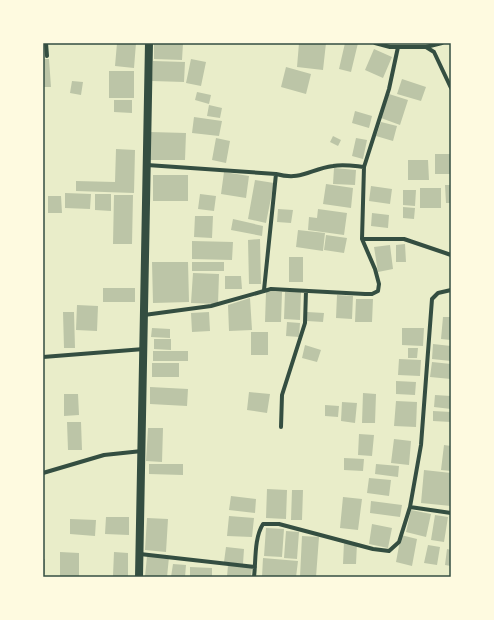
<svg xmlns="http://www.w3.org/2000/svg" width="494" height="620" viewBox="0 0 494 620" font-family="'PT Serif',serif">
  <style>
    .building { fill: #bcc5a7 }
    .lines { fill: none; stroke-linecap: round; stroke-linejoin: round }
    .minor { stroke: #344e41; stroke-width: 4 }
    .secondary { stroke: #344e41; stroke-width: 8 }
    .neatline { fill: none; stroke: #344e41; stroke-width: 1.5 }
  </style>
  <rect width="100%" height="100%" fill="#e9edc9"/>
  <!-- building -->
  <path class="building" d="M117,43H136L134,68L115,66Z
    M154,43H183L182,60L154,59Z
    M299,43H326L323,70L297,67Z
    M345,43H358L351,72L339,69Z
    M374,49L392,57L383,78L365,70Z
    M43,59H49L51,87H43Z
    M191,59L206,62L201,86L186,83Z
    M153,61L185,62L184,82L152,81Z
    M286,67L311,74L306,94L281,87Z
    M109,71H134V98H109Z
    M402,79L426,87L421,101L397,94Z
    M72,81L83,82L81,95L70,93Z
    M197,92L211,95L209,104L195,100Z
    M389,94L408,100L400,125L381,118Z
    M114,100H132V113L114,112Z
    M209,105L222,108L220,118L207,116Z
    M355,111L372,116L369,128L352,123Z
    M194,117L222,121L219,136L192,133Z
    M381,122L397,126L393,141L376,136Z
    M150,132L186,133L185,160H150Z
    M333,136L341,140L338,146L330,142Z
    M216,138L230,141L226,163L212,160Z
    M356,138L367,140L363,159L352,156Z
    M116,149L135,150L134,193L76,191V181L115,182Z
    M435,154H451V174H435Z
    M408,160H428L429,180H408Z
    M334,168L356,170L355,185L333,184Z
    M224,172L249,176L246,198L221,194Z
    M153,175H188V201H153Z
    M255,180L274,183L266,223L248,219Z
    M326,184L353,188L351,208L323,204Z
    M445,185H451V203H446Z
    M371,186L392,189L390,204L369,201Z
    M420,188H441V208H420Z
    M403,190H416L415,206L403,205Z
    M65,193L91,194L90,209L65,208Z
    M95,194H111V211L95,210Z
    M200,194L216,196L214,211L198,209Z
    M114,195H133L132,244H113Z
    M48,196H61L62,213H48Z
    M403,207L415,208L414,219L403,218Z
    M278,209L293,210L291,223L277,222Z
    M318,209L347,213L344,235L308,230L309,217L317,218Z
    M372,213L389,215L388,228L371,226Z
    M195,216H213L212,238L194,237Z
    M233,219L263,226L262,236L231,230Z
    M298,230L325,233L323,251L296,247Z
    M326,235L347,238L344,253L324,250Z
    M260,239L261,284H249L248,240Z
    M192,241L233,242L232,260L192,259Z
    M405,244L406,262H396V245Z
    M390,245L393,269L378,272L374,247Z
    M289,257H303V282H289Z
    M152,262H188L189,302L153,303Z
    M192,262H224V271H192Z
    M193,273L219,274L218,304L191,303Z
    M225,276H241L242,289H225Z
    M103,288H135V302H103Z
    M266,292H282L281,322H265Z
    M285,292H301L300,320L284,319Z
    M337,295L353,296L352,319L336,318Z
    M250,298L252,330L229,331L228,305Z
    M356,299H373L372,322H355Z
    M77,305L98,306L97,331L76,330Z
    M63,312H74L75,348H64Z
    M209,312L210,331L192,332L191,313Z
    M307,312L324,313L323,322L307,321Z
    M443,317H451V340L441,339Z
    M287,322L300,323L299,337L286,336Z
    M152,328L170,329V338L151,337Z
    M402,328H424L423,346L402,345Z
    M251,332H268V355H251Z
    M154,339H171V350L154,349Z
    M433,344L451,346V361L432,359Z
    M305,345L321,350L317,362L302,358Z
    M408,348H418L417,358H408Z
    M153,351H188V361H153Z
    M399,359L421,360L420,376L398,375Z
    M432,362L451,364V379L430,377Z
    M152,363H179V377H152Z
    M396,381L416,382L415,395L396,394Z
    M150,387L188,389L187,406L150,404Z
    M249,392L270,394L267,413L247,410Z
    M363,393L376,394L375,423H362Z
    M64,394H78L79,415L64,416Z
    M435,395L451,396V409L434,407Z
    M396,401L417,402L416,427L394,426Z
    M342,402L357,403L355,423L341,421Z
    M325,405L339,406L338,417L325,416Z
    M433,411L451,412V422L433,421Z
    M67,422H81L82,450H68Z
    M148,428H163L162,462L146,461Z
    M359,434L374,435L372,456L358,455Z
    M394,439L411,441L409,465L391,463Z
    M444,445L451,446V471L441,470Z
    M344,458L364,459L363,471L344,470Z
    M149,464H183V475L149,474Z
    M376,464L399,466L398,477L375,474Z
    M424,470L451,473V506L421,503Z
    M369,478L391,480L389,496L367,493Z
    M267,489L287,490L286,519L266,518Z
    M292,490H303L302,520H291Z
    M231,496L256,499L255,513L229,510Z
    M343,497L362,499L358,530L340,528Z
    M371,501L402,505L400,517L370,513Z
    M411,510L431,514L426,537L406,532Z
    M435,515L448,517L444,542L431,540Z
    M229,516L254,518L252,537L227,536Z
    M106,517H129V535L105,534Z
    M147,518L168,519L166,552L145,550Z
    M70,519L96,520L95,536L70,534Z
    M372,524L392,528L388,548L369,544Z
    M266,528L284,529L282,557L264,556Z
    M286,531L299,532L297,559L284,558Z
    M401,535L417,539L412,566L396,562Z
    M302,536L319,537L316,577H300Z
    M344,542L357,543L356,564H343Z
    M428,545L440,547L437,565L424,563Z
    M226,547L244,549L243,564L224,562Z
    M447,549L451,550V566L445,565Z
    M60,552L79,553V577H60Z
    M114,552L128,553V577L113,576Z
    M147,556L169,557L167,577H145Z
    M263,558L298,561L296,577H262Z
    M43,559H45V574H43Z
    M173,564L186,565L185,577H171Z
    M228,565L252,568L251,577H227Z
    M190,567L212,568V577H190Z"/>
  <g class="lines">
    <!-- minor -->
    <path class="minor" d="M46,43L47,56
      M375,43L390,47H426L434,52L451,88
      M426,47L442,43
      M147,165L276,174C302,181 310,169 333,166C344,164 354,166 364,167
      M362,239H404L451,255
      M264,290L276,174
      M144,315L211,306L271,289L365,294H372L378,291L379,284L375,269L362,239L364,167L389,89L398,47
      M43,357L144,349
      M281,427L282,395L305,323L306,291
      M43,473L104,455L142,451
      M410,507L451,513
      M140,554L255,567
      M254,577C256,561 254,538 263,524H279L373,549L389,551L399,542L410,507L421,445L432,299L438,293L451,290"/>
    <!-- secondary -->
    <path class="secondary" d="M139,577L149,43"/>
  </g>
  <!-- border -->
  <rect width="494" height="620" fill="none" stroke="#fefae0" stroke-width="88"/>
  <rect x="44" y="44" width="406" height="532" class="neatline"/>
</svg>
